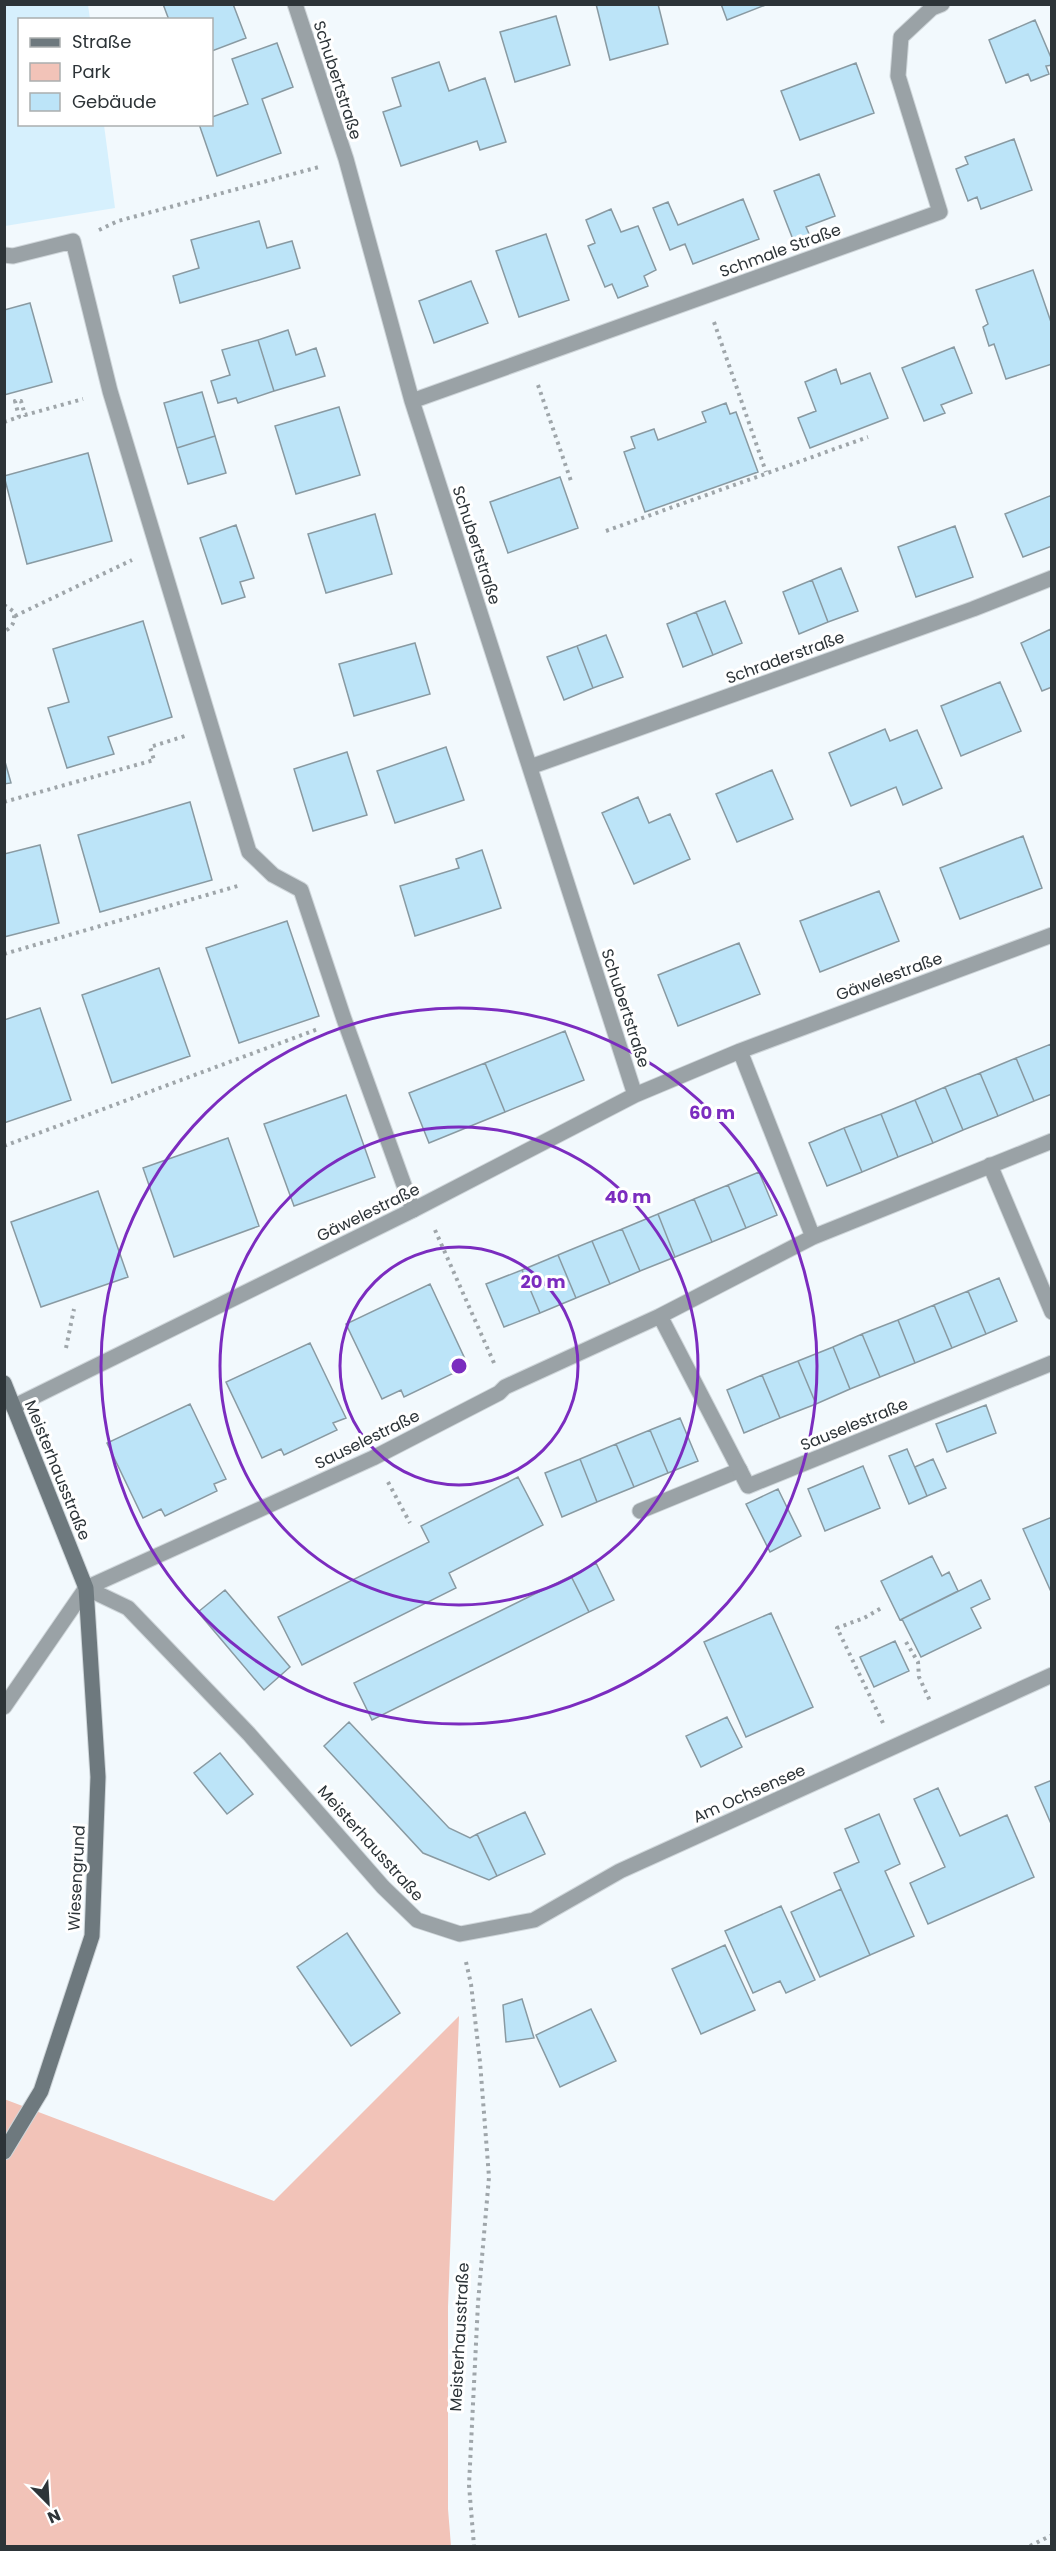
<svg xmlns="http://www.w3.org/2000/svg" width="1056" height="2551" viewBox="0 0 1056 2551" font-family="Poppins,sans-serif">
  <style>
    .built { fill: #d6f0fd }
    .green { fill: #f2c3b8 }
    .building { fill: #bce4f8; stroke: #899aa2; stroke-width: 1.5 }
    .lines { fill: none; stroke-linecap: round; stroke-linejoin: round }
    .lane-casing { stroke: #cfd6da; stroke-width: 17 }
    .street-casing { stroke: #cfd6da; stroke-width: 17 }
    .secondary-casing { stroke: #cfd6da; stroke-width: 17 }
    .path { stroke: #9fa6aa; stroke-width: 4; stroke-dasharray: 3 4.5; stroke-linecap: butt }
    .lane { stroke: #9aa2a6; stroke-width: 15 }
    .street { stroke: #9aa2a6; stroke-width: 15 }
    .secondary { stroke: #6e797e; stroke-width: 15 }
    .ring { fill: none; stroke: #7b2cbf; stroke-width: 3 }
    .labels { text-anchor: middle; stroke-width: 6; stroke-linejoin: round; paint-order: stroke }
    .street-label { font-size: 16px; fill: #2d3438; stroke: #fff }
    .centre { fill: #7b2cbf; stroke: #fff; stroke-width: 3 }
    .ring-label { font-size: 18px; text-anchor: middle; font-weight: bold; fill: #7b2cbf; stroke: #fff; stroke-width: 6; stroke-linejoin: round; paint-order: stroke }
  </style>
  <rect width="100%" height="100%" fill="#f2f9fd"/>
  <!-- built -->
  <path class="built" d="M5,4L88,5L90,19L20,20V124L104,125L115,208L5,226Z"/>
  <!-- green -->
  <path class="green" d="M459,2016L448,2307V2509L451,2546H5L4,2099L274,2201Z"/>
  <!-- building -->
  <path class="building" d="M163,4H233L246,38L212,51V20H169Z
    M596,4H658L668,44L610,60Z
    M721,4H768L727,20Z
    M556,16L570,65L515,82L500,32Z
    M1035,20L1052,60V65L1046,66L1049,74L1031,81L1028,74L1006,83L989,40Z
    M277,43L293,87L262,99L281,153L217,176L199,124H212V117L248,104L232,59Z
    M439,62L449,91L485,78L506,142L480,150L477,141L401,166L383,112L401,106L392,78Z
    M856,63L874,113L800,140L781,91Z
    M1014,139L1032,190L981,209L977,197L968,201L956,169L968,164L965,157Z
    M819,174L835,216L806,227L810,236L794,242L774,191Z
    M743,199L759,239L693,264L685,244L670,250L653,208L668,202L678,225Z
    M611,209L621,232L638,226L656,270L644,276L648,286L618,298L612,284L605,287L588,246L595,243L586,220Z
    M259,221L267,248L292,241L300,268L180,303L173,276L199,268L191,240Z
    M546,234L569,300L519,317L496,251Z
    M1033,270L1052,325V364L1006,379L994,344L989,346L983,327L988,324L976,290Z
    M471,281L488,323L434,343L419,301Z
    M30,303L52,382L4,395V310Z
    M288,330L296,355L316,348L325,376L274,391L258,340Z
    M258,340L274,391L238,403L236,398L218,403L211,381L230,375L222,350Z
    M954,347L972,393L941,405L945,413L924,421L902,368Z
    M836,369L841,384L870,373L888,418L810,448L798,418L816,411L805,382Z
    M202,392L215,436L177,448L164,403Z
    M726,403L730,414L736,412L758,472L645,512L624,452L635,448L631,437L654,429L658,440L706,422L702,412Z
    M339,407L360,475L296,494L275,426Z
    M215,436L226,473L188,484L177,448Z
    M88,453L112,541L27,564L4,476Z
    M560,477L578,528L508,553L490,502Z
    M1052,495V546L1023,557L1005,514Z
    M375,514L392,574L326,593L308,534Z
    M236,525L254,578L240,582L245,597L222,604L200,538Z
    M955,526L973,577L916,597L898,547Z
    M841,568L858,611L828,622L812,580Z
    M812,580L828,622L799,634L783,592Z
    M725,601L742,643L713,655L696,612Z
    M696,612L713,655L683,667L667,624Z
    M143,621L172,717L108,737L114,754L67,768L48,708L69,702L53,649Z
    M1051,629L1052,687L1042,691L1021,643Z
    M606,635L623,677L593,688L577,646Z
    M415,643L430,694L354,716L339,664Z
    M577,646L593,688L564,700L547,657Z
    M1000,682L1021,731L961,756L941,706Z
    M885,729L890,741L917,730L942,788L903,805L896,787L851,806L829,753Z
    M446,747L464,800L395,823L377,771Z
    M347,752L367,815L313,831L294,769Z
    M4,758L11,783L4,784Z
    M772,770L793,819L737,842L716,794Z
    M638,797L649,823L670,814L690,859L634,884L602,813Z
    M190,802L212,880L100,912L78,835Z
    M1023,836L1042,888L960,919L940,868Z
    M40,845L59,923L4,937V854Z
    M482,850L501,908L415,936L400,886L459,868L456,859Z
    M879,891L899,941L820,972L800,921Z
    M287,921L319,1016L239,1043L206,948Z
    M739,943L760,994L678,1026L658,975Z
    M159,968L190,1056L112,1083L82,995Z
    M40,1008L71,1100L4,1123V1020Z
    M565,1031L584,1080L505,1112L485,1063Z
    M1051,1044L1052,1094L1034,1101L1016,1058Z
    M1016,1058L1034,1101L998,1116L980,1073Z
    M485,1063L505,1112L429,1143L409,1093Z
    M980,1073L998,1116L963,1130L945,1087Z
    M945,1087L963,1130L933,1143L915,1100Z
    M346,1095L375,1177L294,1206L264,1124Z
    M915,1100L933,1143L898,1157L881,1114Z
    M881,1114L898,1157L862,1172L844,1128Z
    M844,1128L862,1172L827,1186L809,1143Z
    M228,1138L259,1226L174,1257L143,1168Z
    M759,1172L777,1215L746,1228L728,1185Z
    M728,1185L746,1228L712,1242L694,1199Z
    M98,1191L128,1277L41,1307L11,1222Z
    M694,1199L712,1242L675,1257L658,1214Z
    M658,1214L675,1257L640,1271L622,1229Z
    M622,1229L640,1271L610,1284L592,1241Z
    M592,1241L610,1284L576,1298L558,1255Z
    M558,1255L576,1298L540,1313L522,1270Z
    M522,1270L540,1313L504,1327L486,1284Z
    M999,1278L1017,1321L986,1334L968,1291Z
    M430,1284L465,1359L453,1365L456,1372L404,1397L401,1390L382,1399L346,1324Z
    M968,1291L986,1334L952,1348L934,1305Z
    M934,1305L952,1348L915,1363L898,1320Z
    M898,1320L915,1363L880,1377L862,1334Z
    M862,1334L880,1377L850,1389L833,1347Z
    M310,1343L346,1418L333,1423L337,1430L284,1455L281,1449L262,1458L226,1382Z
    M833,1347L850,1389L816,1404L798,1361Z
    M798,1361L816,1404L780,1418L762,1375Z
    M762,1375L780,1418L744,1433L727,1390Z
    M190,1404L226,1479L214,1484L217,1491L165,1516L161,1509L143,1518L107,1443Z
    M986,1405L996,1433L947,1452L936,1424Z
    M680,1418L698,1461L668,1473L650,1430Z
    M650,1430L668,1473L634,1487L616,1444Z
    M616,1444L634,1487L597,1502L580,1459Z
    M907,1449L927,1496L909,1504L889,1456Z
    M580,1459L597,1502L562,1517L545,1473Z
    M933,1459L946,1488L927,1496L915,1467Z
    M863,1466L880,1508L825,1531L808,1489Z
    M518,1477L543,1525L449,1573L456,1588L302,1665L278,1617L429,1542L421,1526Z
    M778,1489L801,1536L770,1552L746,1504Z
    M1052,1517V1594L1023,1529Z
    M932,1556L942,1576L949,1572L958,1591L900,1620L881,1581Z
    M596,1563L614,1600L589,1612L571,1576Z
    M571,1576L589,1612L372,1720L354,1683Z
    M981,1580L990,1599L971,1608L981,1628L921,1657L902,1619Z
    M225,1590L290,1667L264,1690L198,1612Z
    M771,1613L813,1707L746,1737L704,1642Z
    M895,1641L909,1671L874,1687L860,1657Z
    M727,1717L742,1747L701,1767L686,1736Z
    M349,1722L449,1828L470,1838L477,1834L497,1876L489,1880L423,1853L324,1746Z
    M220,1753L253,1794L227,1814L194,1773Z
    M1052,1780V1826L1035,1787Z
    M938,1788L960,1836L1007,1815L1034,1877L928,1924L910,1883L945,1867L914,1799Z
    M525,1812L545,1854L497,1876L477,1834Z
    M879,1814L900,1864L885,1871L914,1936L870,1955L834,1873L859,1862L845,1829Z
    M841,1889L870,1955L820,1977L791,1912Z
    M781,1906L815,1980L786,1993L780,1981L753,1993L725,1931Z
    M347,1933L400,2013L351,2046L297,1967Z
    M725,1945L755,2010L701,2034L672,1969Z
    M522,1999L534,2038L506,2042L503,2005Z
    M591,2009L616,2061L560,2087L536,2035Z"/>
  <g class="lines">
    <!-- lane casing -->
    <g class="lane-casing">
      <path id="lane" d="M4,255L13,256L73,241L110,391L249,852L273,875L301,890L344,1019L413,1210
        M640,1511L740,1470"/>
    </g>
    <!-- street casing -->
    <g class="street-casing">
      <path id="street" d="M295,4L346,159L412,401L635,1095
        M412,401L940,212L898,76L901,37L932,8L942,4
        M530,767L973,609L1052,578
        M740,1051L813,1237
        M990,1165L1052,1312
        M660,1316L748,1486L1052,1363
        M13,1407L413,1210L635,1095L740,1051L1052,935
        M86,1588L128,1608L249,1734L383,1887L417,1920L460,1934L534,1920L620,1871L1052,1675
        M86,1588L373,1458L499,1393L505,1387L660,1316L813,1237L1052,1141
        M4,1707L86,1588"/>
    </g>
    <!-- secondary casing -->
    <g class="secondary-casing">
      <path id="secondary" d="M4,1383L86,1588L98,1777L92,1936L41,2091L4,2152"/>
    </g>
    <!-- path -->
    <path class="path" d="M99,230L118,221L319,167
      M714,322L766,472
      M538,385L572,484
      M4,422L19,417L15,401H21L25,415L83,399
      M606,531L868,437
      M4,605L13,611C16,620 13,628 4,631
      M15,616L132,560
      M4,802L154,760L150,747L185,736
      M4,954L241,885
      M4,1146L318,1029
      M435,1230L494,1363
      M66,1348L74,1309
      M388,1482L410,1523
      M906,1642L918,1662L919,1677L930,1701
      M883,1723L837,1628L864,1618L883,1607
      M466,1962L471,1984L480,2062L489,2177L478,2303L469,2485L474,2546
      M1030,2546L1052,2535"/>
    <!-- lane -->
    <use href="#lane" class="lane"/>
    <!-- street -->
    <use href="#street" class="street"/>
    <!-- secondary -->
    <use href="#secondary" class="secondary"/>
  </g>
  <!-- distance rings -->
  <g class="ring">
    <circle cx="459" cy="1366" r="119"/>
    <circle cx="459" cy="1366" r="239"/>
    <circle cx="459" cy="1366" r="358"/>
  </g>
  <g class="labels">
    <!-- street labels -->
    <g class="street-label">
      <text transform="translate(338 80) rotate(72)" y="6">Schubertstraße</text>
      <text transform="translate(780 250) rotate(-20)" y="6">Schmale Straße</text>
      <text transform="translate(477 545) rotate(72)" y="6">Schubertstraße</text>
      <text transform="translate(785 657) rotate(-20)" y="6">Schraderstraße</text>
      <text transform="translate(889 976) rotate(-20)" y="6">Gäwelestraße</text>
      <text transform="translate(626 1008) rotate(72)" y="6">Schubertstraße</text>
      <text transform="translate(368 1212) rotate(-26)" y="6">Gäwelestraße</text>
      <text transform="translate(854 1424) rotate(-22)" y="6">Sauselestraße</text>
      <text transform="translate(367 1439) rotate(-26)" y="6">Sauselestraße</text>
      <text transform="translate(58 1470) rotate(68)" y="6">Meisterhausstraße</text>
      <text transform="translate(749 1793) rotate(-24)" y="6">Am Ochsensee</text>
      <text transform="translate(371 1843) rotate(48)" y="6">Meisterhausstraße</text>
      <text transform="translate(76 1878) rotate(-87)" y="6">Wiesengrund</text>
      <text transform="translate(459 2337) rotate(-87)" y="6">Meisterhausstraße</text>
    </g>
  </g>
  <circle cx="459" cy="1366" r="9" class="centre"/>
  <g class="ring-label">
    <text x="712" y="1119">60 m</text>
    <text x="628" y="1203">40 m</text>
    <text x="543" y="1288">20 m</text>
  </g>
  <!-- border -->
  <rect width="1056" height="2551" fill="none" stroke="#2d3438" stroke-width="12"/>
  <!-- legend -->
  <rect x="18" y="18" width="195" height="108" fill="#ffffff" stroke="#abaeaf" stroke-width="1.5"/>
  <rect x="30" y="38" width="30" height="9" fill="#6e797e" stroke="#abaeaf" stroke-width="1.5"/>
  <text x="72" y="48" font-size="18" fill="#2d3438">Straße</text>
  <rect x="30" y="63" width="30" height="18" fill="#f2c3b8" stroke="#abaeaf" stroke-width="1.5"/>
  <text x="72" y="78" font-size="18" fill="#2d3438">Park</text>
  <rect x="30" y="93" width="30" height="18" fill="#bce4f8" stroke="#abaeaf" stroke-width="1.5"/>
  <text x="72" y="108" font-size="18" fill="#2d3438">Gebäude</text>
  <!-- north arrow -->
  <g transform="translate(48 2503) rotate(156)" stroke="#ffffff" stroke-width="4.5" paint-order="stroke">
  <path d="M0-4.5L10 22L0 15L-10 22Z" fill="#2d3438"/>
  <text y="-9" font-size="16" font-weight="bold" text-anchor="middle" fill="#2d3438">N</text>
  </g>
</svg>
